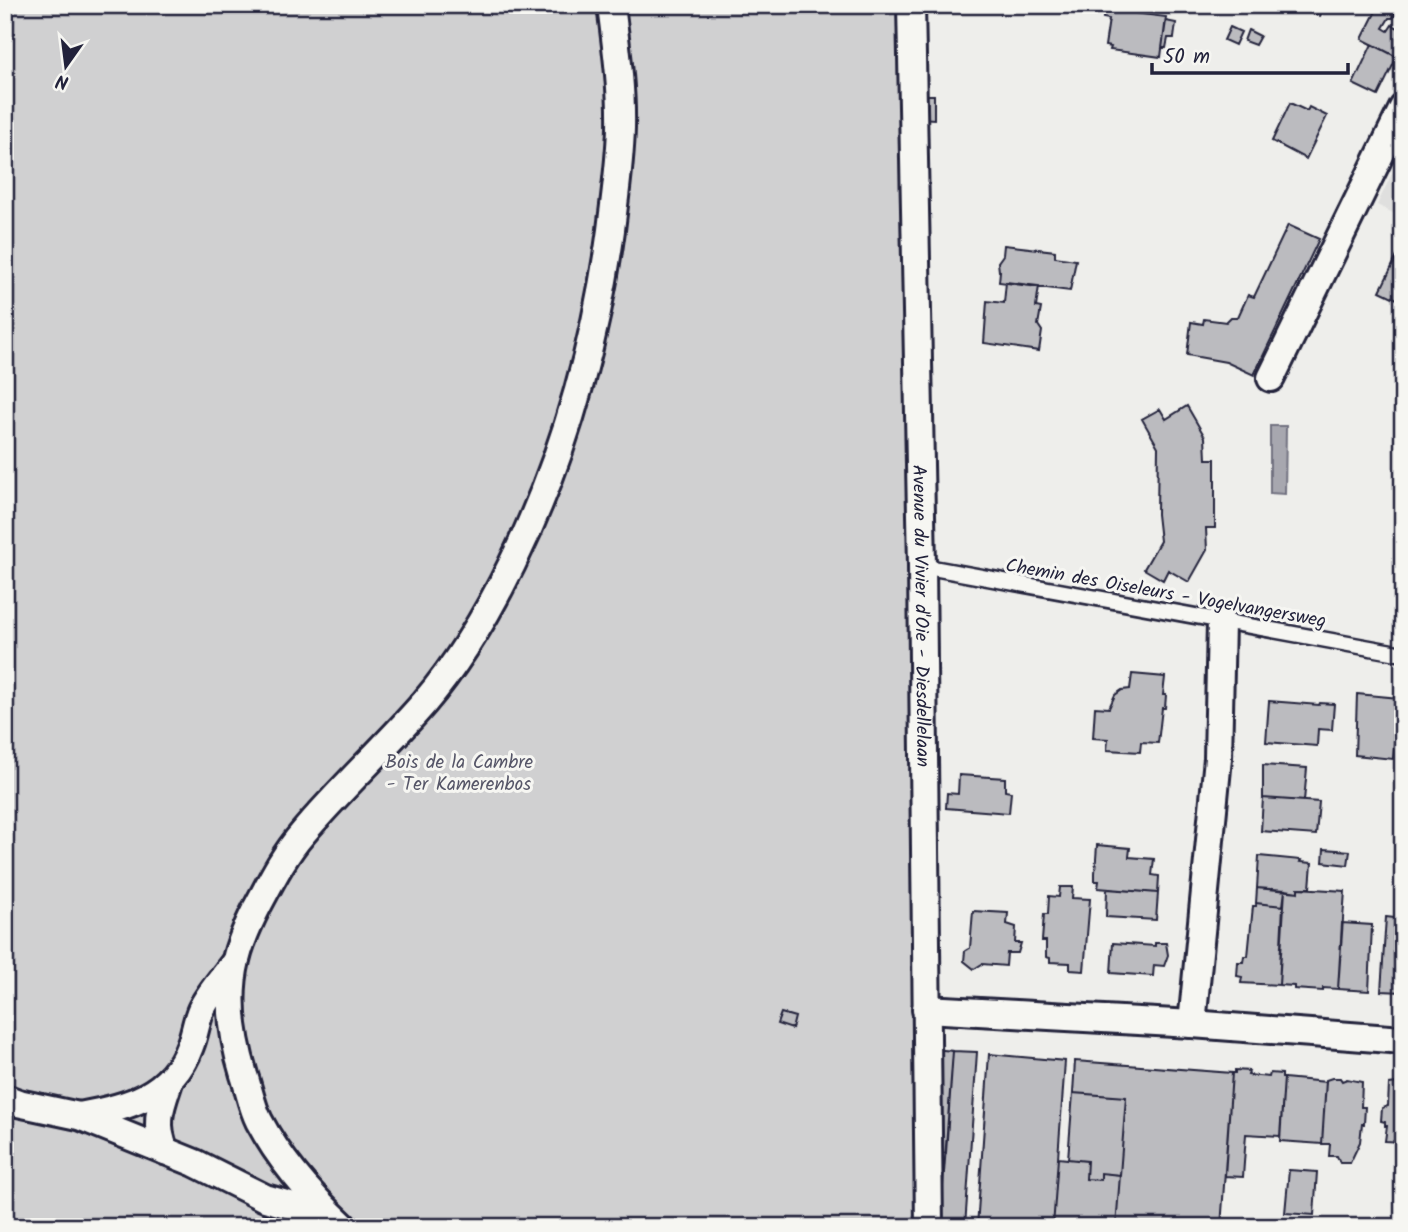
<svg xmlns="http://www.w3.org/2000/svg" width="1408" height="1232" viewBox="0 0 1408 1232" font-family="Kalam,sans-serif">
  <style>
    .built { fill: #dfdfde }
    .green { fill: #d0d0d1; stroke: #797986; stroke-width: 2 }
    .water { fill: #a7a7af; stroke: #727281; stroke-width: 2 }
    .building { fill: #bbbbbf; stroke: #22223b; stroke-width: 2 }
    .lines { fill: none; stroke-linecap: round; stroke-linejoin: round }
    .lane-casing { stroke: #22223b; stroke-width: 19 }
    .street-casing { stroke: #22223b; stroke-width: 32 }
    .lane { stroke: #f6f6f2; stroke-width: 14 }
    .street { stroke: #f6f6f2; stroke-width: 26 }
    .labels { text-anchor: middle; stroke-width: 6; stroke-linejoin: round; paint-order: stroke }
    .street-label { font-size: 19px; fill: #22223b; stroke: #f6f6f2 }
    .park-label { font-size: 19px; fill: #565668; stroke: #f6f6f2 }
  </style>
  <rect width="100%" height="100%" fill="#eeeeeb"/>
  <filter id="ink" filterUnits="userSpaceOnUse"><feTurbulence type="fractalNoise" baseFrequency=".0143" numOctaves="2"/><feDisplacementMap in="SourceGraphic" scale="14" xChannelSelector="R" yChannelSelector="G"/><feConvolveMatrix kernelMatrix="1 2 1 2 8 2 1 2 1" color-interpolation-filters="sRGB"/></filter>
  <g filter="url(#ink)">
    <!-- built -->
    <path class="built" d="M1403,151V218L1377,205Z"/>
    <!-- green -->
    <path class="green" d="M5,5H900L920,1227H5Z"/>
    <!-- water -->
    <path class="water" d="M1270,426H1286L1285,494L1270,493Z"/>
    <!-- building -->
    <path class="building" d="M1105,5H1126L1125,12L1166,17L1161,57L1110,50L1111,47L1105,46L1109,19L1103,18Z
      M1309,5H1325L1320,16L1307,10Z
      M1379,5H1393L1396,8L1393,18H1389L1383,28L1388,31L1392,25L1403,30L1400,37L1403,38V60L1362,39Z
      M1166,21L1176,23L1174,38H1168L1166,48H1162Z
      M1230,27L1241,32L1235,45L1224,40Z
      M1248,30L1260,36L1255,45L1244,41Z
      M1372,44L1397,57L1378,96L1353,84Z
      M920,95H934V119L920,118Z
      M1290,103L1307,111L1309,107L1327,116L1306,159L1272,141Z
      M1288,225L1319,239L1254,375L1226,362L1187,355L1191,322L1203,324L1204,319L1226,322L1231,317H1238L1248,295L1254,297Z
      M1004,245L1055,251V257L1076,260L1070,291L999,282L1000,271H999L998,262L1003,255Z
      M1402,246H1403V302L1380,291Z
      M1006,282L1039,286L1036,307L1041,308L1038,325L1042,331L1039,351L984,343L987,301L1004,303Z
      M1187,406L1205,437L1206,459H1215V528H1206L1207,550L1189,582L1168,570L1163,580L1144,569L1160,541L1157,514L1158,447L1142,419L1160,409L1166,419Z
      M1132,674L1165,677L1163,695H1166L1165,708H1162L1158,743L1141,742L1140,752L1107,750L1108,739L1093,738L1095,707L1109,708L1115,695L1122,690L1130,689Z
      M1357,694L1399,698L1393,759L1355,755Z
      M1269,701L1319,705L1320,703L1334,704L1332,730L1318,729L1317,746L1266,742Z
      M1263,765L1307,768L1304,801L1263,798Z
      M959,775L1005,778V791L1011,792L1009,813L946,808L947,793L958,794Z
      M1263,798L1319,802L1316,835L1261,831Z
      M1097,845L1130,848L1129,857L1154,859L1152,875L1159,876L1158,893L1098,888L1099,881H1095V873Z
      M1324,849L1350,851L1348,865L1323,862Z
      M1259,856L1301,860L1300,862L1312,863L1310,888H1298V892L1257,888Z
      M1060,887H1073L1072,898L1090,899L1084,971L1070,970V963L1050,962V958L1046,957V941H1042L1044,914H1048L1049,896L1059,897Z
      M1257,888L1285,890L1283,906L1256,903Z
      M1298,888L1345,891L1338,989L1323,988V991L1294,989V986L1279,985L1285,890L1298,892Z
      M1107,889L1158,893L1156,920L1106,917Z
      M1256,903L1283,906L1279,985L1241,983L1242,977L1237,976L1238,962H1243L1244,956H1248L1253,906H1256Z
      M973,911L1008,913L1007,924L1016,927L1015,943H1021L1018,953H1007L1006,966L982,964L974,969L964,961L965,951L970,948Z
      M1386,917L1403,919V992L1381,991Z
      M1342,923L1372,925L1369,991L1338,989Z
      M1113,943L1155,946V943H1166L1168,955L1164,966L1154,965L1153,976L1111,973Z
      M781,1013L795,1017L792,1029L777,1024Z
      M933,1049L953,1051L946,1153L934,1152Z
      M953,1051L977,1052L965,1227H940Z
      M989,1054L1065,1061L1053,1227H977Z
      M1075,1061L1232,1073L1221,1227H1116L1126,1097L1073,1093Z
      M1235,1070L1249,1071L1248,1075L1269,1077L1270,1073L1282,1074V1078H1284L1280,1136L1246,1134L1243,1177L1225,1176L1232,1073H1235Z
      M1284,1078L1326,1082L1322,1144L1280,1141Z
      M1332,1078H1340L1342,1081L1347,1079L1362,1082L1361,1107H1365L1364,1124H1362L1360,1142L1350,1163H1340L1337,1156H1329L1330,1144H1322L1326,1080Z
      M1398,1083H1403V1145L1402,1142L1385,1141L1387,1126H1385V1122L1381,1121L1382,1108L1388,1106L1389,1084Z
      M1073,1093L1126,1097L1120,1175L1101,1173V1180L1086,1179L1087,1161L1068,1159Z
      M1058,1158L1087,1161L1086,1179L1101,1180V1173L1120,1175L1116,1227H1053Z
      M1289,1170L1317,1172L1314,1215L1285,1213Z"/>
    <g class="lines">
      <!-- lane casing -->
      <g class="lane-casing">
        <path id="lane" d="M922,566L1403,654"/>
      </g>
      <!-- street casing -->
      <g class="street-casing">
        <g id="street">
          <path id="s1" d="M911,5L922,566L929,1227"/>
          <path d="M1271,378L1403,108"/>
          <path d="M926,1009L1192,1024L1403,1040"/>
          <path d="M1192,1024L1218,758L1221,622"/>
          <path d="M5,1098L18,1103L79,1116L195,1163L265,1198L308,1210L329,1221"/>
          <path d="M79,1116C126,1108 172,1096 190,1046C195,1034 196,1021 201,1010C209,993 224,977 235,962"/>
          <path d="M165,1151C153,1122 161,1106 170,1079"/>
          <path d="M344,1227C311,1196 280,1161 259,1121C252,1107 249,1090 244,1075C233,1039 227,997 236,960C240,942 248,925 256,909C270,883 283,856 303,833C341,788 385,748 424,703C460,661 488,613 512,564C564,458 595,347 611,230C615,196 620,163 621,128C622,87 616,46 611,5"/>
        </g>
      </g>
      <!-- lane -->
      <use href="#lane" class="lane"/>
      <!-- street -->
      <use href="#street" class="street"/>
    </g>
  </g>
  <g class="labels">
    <!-- street labels -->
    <g class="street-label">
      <text transform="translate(1166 592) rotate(10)" y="7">Chemin des Oiseleurs - Vogelvangersweg</text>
      <text dy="7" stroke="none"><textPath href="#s1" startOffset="611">Avenue du Vivier d'Oie - Diesdellelaan</textPath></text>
    </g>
    <!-- park labels -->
    <g class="park-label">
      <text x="459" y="768">Bois de la Cambre<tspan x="459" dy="22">- Ter Kamerenbos</tspan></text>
    </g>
  </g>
  <!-- margin -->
  <rect width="1408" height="1232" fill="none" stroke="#f6f6f2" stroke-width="28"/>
  <rect x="14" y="14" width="1380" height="1204" fill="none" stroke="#22223b" stroke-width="2.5" filter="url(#ink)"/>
  <!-- north arrow -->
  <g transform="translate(66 66) rotate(194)" stroke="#f6f6f2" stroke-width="5" paint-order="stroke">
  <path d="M0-5L12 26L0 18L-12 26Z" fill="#22223b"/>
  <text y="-10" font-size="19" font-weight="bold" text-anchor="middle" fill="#22223b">N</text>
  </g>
  <!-- scale -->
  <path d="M1152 63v10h196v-10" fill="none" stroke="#22223b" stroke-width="3.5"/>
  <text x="1163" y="63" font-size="21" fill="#22223b" stroke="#f6f6f2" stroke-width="5" paint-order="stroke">50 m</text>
</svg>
